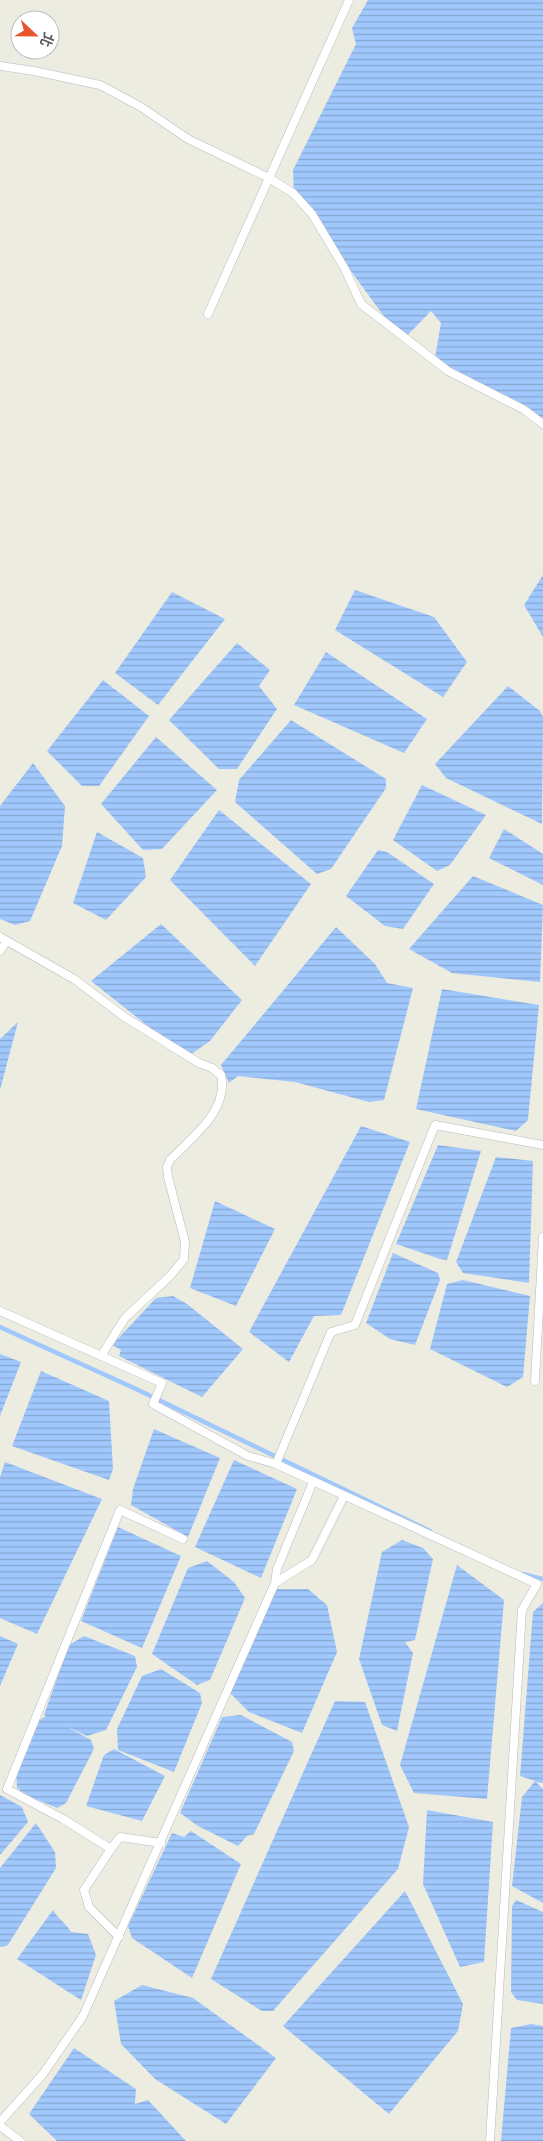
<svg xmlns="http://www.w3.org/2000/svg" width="543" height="2141" viewBox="0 0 543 2141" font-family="Arial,'Noto Sans TC',sans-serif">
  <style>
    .water { fill: url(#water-rules) }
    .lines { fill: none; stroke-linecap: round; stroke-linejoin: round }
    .stream { stroke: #a0c8fd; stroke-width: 4.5 }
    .service-casing { stroke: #b9bac0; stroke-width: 9 }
    .service { stroke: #fff; stroke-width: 8 }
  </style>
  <defs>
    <pattern id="water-rules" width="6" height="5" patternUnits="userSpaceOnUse" patternTransform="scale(1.25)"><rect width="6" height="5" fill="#a0c8fd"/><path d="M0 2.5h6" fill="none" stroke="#85a6d0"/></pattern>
  </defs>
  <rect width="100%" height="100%" fill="#edece1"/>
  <!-- water -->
  <path class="water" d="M368,0H543V426L434,363L441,323L431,311L402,341L294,193L293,170L356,44L352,28Z
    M543,575V637L524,605Z
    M355,590L434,617L467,662L443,697L335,630Z
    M172,592L225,619L158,705L115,673Z
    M237,643L270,670L259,686L277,709L237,769H219L169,720Z
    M326,652L427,719L404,753L294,705Z
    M103,680L149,716L99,786H82L47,751Z
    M508,686L540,711L543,717L542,824L446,778L435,764Z
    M291,720L386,779V788L331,869L317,874L235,802L239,780Z
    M156,737L217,790L162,849L143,850L101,804Z
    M33,763L65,806L62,846L30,921L15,925L0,919V806Z
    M422,785L486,815L450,865L437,871L393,840Z
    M219,810L311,884L255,966L170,880Z
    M504,829L543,854V885L489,858Z
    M97,832L143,858L146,877L106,920L73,903Z
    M378,850L387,852L434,884L403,929L385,926L346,896Z
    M473,876L543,905L540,982L452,973L409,949Z
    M161,924L242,1000L210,1041L187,1057L91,981Z
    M336,927L375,964L387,983L413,988L384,1100L369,1102L295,1082L238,1076L229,1083L221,1065Z
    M442,989L539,1005L528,1120L516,1131L416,1109Z
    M18,1022L0,1090V1039Z
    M361,1126L410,1142L341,1315L314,1316L289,1362L249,1332Z
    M438,1145L481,1151L447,1260L440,1259L396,1244Z
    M496,1157L533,1161L529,1283L463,1273L456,1262Z
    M215,1201L275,1229L236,1306L190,1288Z
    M393,1253L438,1273L440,1280L415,1345L390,1339L366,1323Z
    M463,1280L530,1296L523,1377L507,1387L430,1349L447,1284Z
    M173,1296L187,1304L243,1349L202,1397L119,1356L121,1350L112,1345L156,1298Z
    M0,1354L21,1362L0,1416Z
    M41,1371L109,1401L113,1469L109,1480L12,1446Z
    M154,1429L220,1458L188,1537L131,1505L133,1489Z
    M234,1460L297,1489L261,1578L195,1547Z
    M5,1462L102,1499L37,1634L0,1618V1477Z
    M118,1527L181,1556L142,1648L81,1621Z
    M402,1540L423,1548L433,1559L415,1640L405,1642L413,1653L397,1731L382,1725L359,1659L382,1552Z
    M207,1561L234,1582L245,1598L210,1680L197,1685L152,1654L188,1568Z
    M457,1565L504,1600L487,1799L414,1793L400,1765Z
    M275,1589H308L327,1605L337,1652L302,1733L249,1712L230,1693Z
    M543,1603V1783L536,1782L543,1789V1903L512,1886L522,1797L535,1781L520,1776L533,1612Z
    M0,1636L18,1644L0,1686Z
    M84,1636L135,1656L137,1667L106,1730L87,1736L66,1726L91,1740L94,1749L66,1803L57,1808L26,1795L17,1788L16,1768L37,1722L46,1716L44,1715L69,1645Z
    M161,1669L200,1693L202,1703L174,1772L118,1750L117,1729L142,1676Z
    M335,1701L365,1702L409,1827L398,1869L273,2011H262L211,1979Z
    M241,1715L292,1742L294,1751L254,1834L247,1836L238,1846L198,1826L180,1813L222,1717Z
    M114,1749L165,1776L142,1821L86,1806L104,1755Z
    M0,1795L22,1807L28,1822L0,1855Z
    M427,1810L493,1822L484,1962L460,1967L423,1884Z
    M36,1823L55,1852L56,1868L8,1945L2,1947L0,1946V1868Z
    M191,1831L241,1864L192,1978L132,1938L128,1926L172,1833L184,1837Z
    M405,1891L463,2004L458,2031L389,2114L283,2026Z
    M516,1900L543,1912V2004L517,2000L511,1992L512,1906Z
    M53,1910C59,1920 65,1922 71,1932L88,1934L96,1955L81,2000L17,1959Z
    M142,1985L193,1998L276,2058L226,2124L155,2079L121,2044L114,2001Z
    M531,2024L543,2026V2141H501L511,2028Z
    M74,2048L136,2089L135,2104L148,2100L186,2141H57L29,2114Z"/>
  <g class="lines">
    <!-- stream -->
    <path class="stream" d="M0,1327L134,1388L430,1531
      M523,1574L543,1579"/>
    <!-- service casing -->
    <g class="service-casing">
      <path id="service" d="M0,66L34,71L100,85L141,107L188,139L269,178L293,193L312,214L345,269L361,304L448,371L523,409L543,424
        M208,314L349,0
        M0,937L74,979L123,1016L199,1063L212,1068L221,1075C229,1111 192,1137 170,1160L167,1167L168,1177L185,1242L184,1259L170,1276L125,1318L101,1356
        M0,951L7,941
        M0,1311L162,1383L153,1404L248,1456L276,1464L537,1584L522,1610L490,2141
        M535,1381L543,1237
        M276,1464L331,1332L355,1325L435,1125L543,1145
        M275,1583L277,1569L313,1482
        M161,1843L120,1837L111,1849L63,1819L7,1789L120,1510L183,1539
        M111,1849L84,1890L89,1907L119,1937
        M0,2122L43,2074L83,2016L275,1583L312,1560L344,1496
        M0,2126L20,2141"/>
    </g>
    <!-- service -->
    <use href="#service" class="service"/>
  </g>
  <!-- north arrow -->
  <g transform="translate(35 35) rotate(112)"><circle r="24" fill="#ffffff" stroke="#bdbec0"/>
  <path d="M0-4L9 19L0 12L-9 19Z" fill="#e6552e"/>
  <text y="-8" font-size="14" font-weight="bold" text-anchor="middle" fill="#5a5c62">北</text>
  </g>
</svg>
